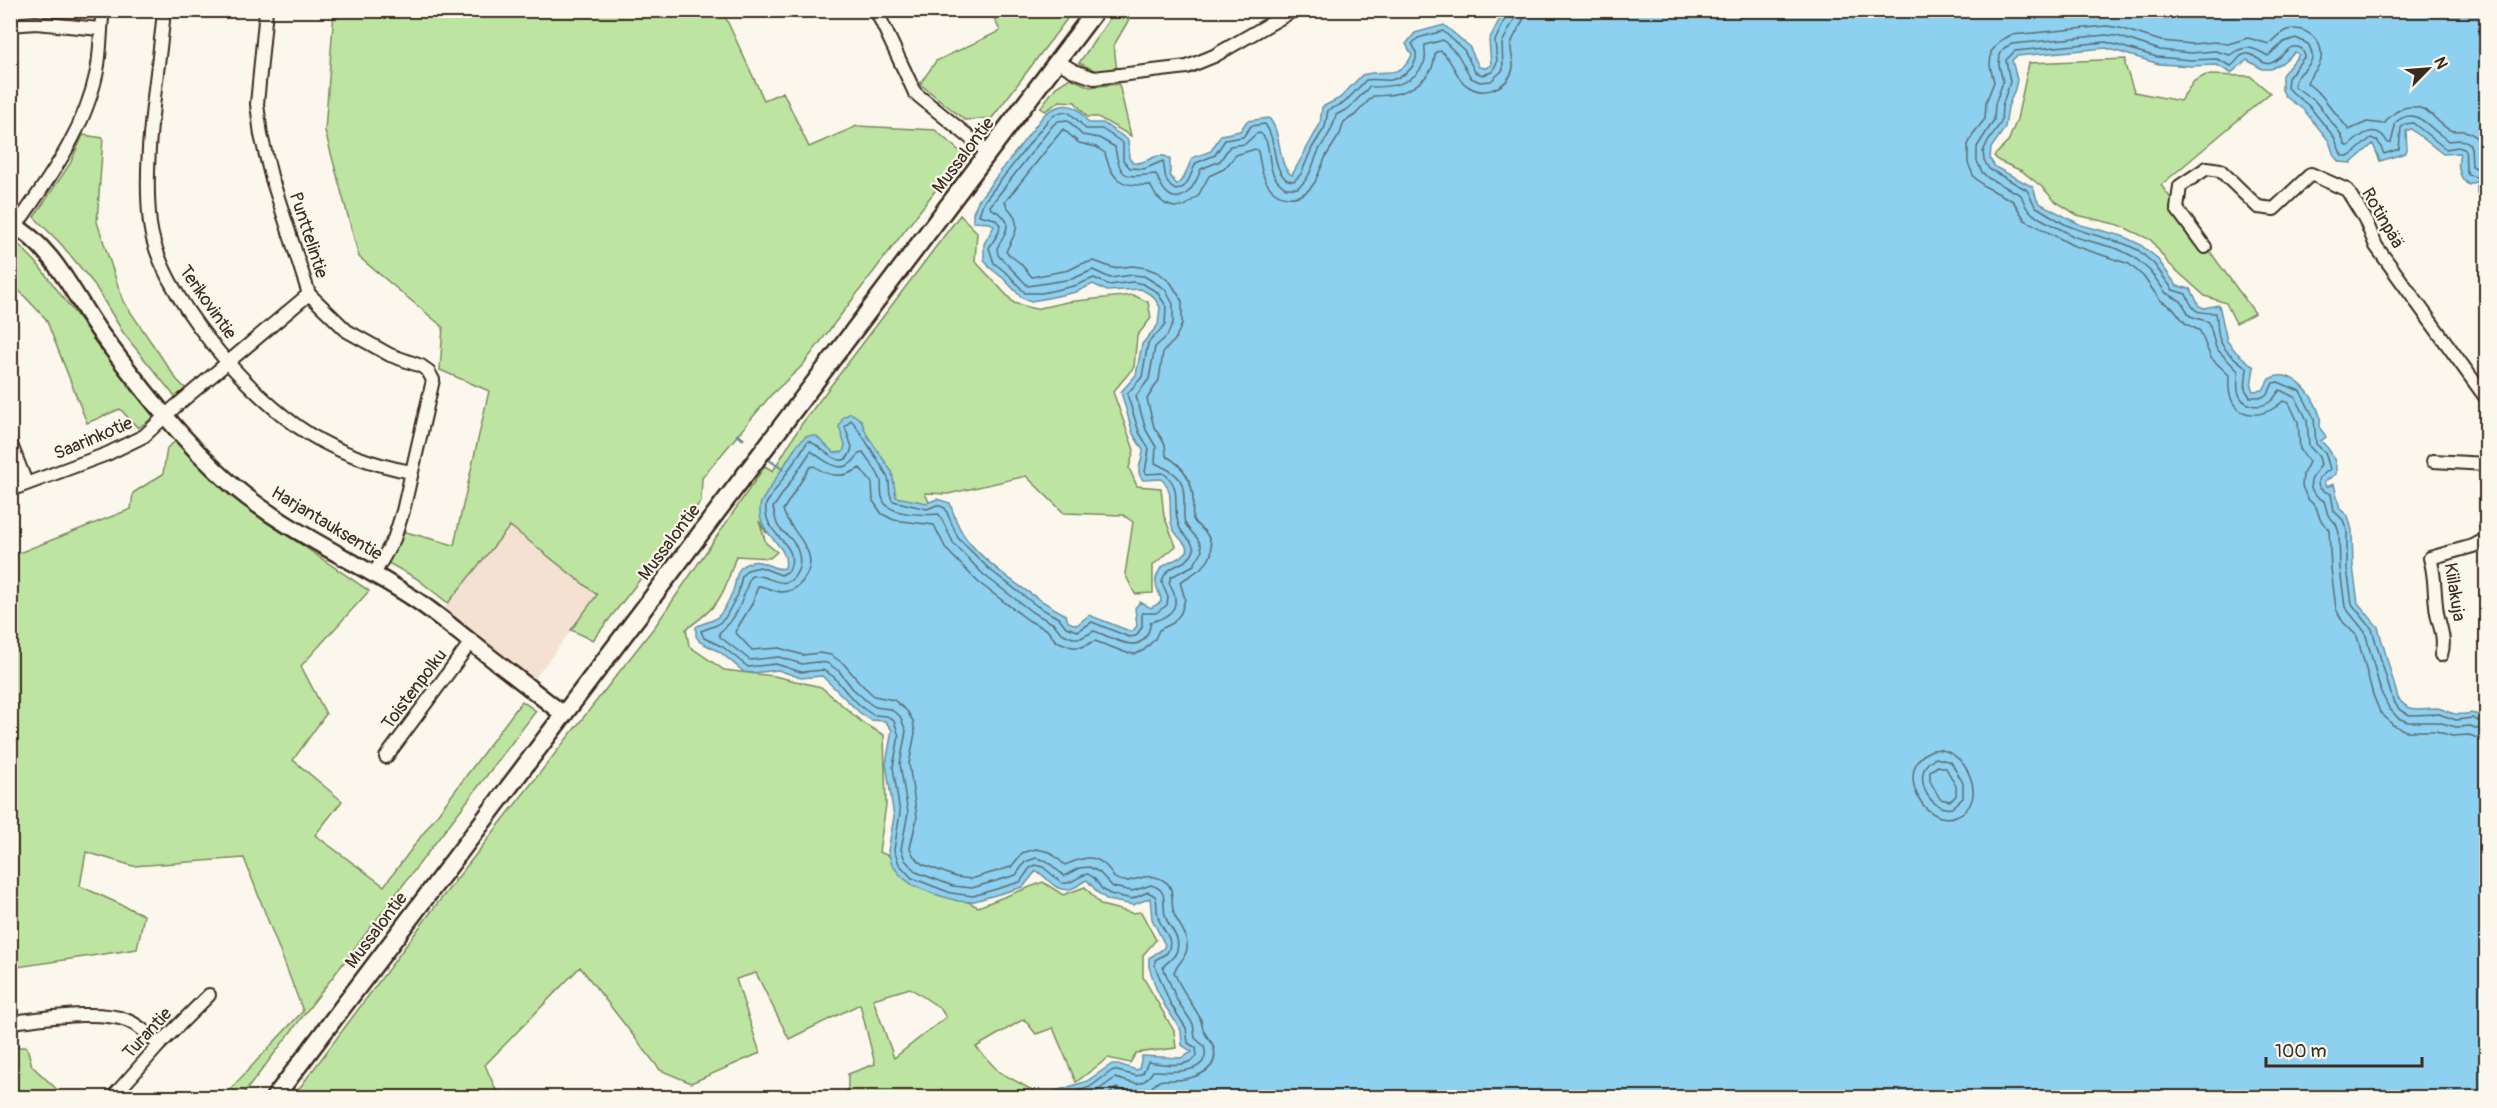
<svg xmlns="http://www.w3.org/2000/svg" width="2497" height="1108" viewBox="0 0 2497 1108" font-family="Pangolin,sans-serif">
  <style>
    .built { fill: #f4e1d2 }
    .green { fill: #bde5a1; stroke: #7c8860; stroke-width: 1.5; fill-rule: evenodd }
    .water { fill: #8dd0ef; stroke: #6c8e9b; stroke-width: 1.5 }
    .lines { fill: none; stroke-linecap: round; stroke-linejoin: round }
    .shore { stroke: #5c6c72; stroke-width: 1.5 }
    .stream { stroke: #6c8e9b; stroke-width: 3 }
    .minor-casing { stroke: #3b2a1e; stroke-width: 16 }
    .tertiary-casing { stroke: #3b2a1e; stroke-width: 20 }
    .secondary-casing { stroke: #3b2a1e; stroke-width: 21 }
    .minor { stroke: #fbf7ec; stroke-width: 12 }
    .tertiary { stroke: #fbf7ec; stroke-width: 15 }
    .secondary { stroke: #fbf7ec; stroke-width: 16 }
    .labels { text-anchor: middle; stroke-width: 4.5; stroke-linejoin: round; paint-order: stroke }
    .street-label { font-size: 18px; fill: #3b2a1e; stroke: #fbf7ec }
  </style>
  <rect width="100%" height="100%" fill="#fbf7ec"/>
  <filter id="ink" filterUnits="userSpaceOnUse"><feTurbulence type="fractalNoise" baseFrequency=".0167" numOctaves="2"/><feDisplacementMap in="SourceGraphic" scale="12" xChannelSelector="R" yChannelSelector="G"/><feConvolveMatrix kernelMatrix="1 2 1 2 8 2 1 2 1" color-interpolation-filters="sRGB"/></filter>
  <g filter="url(#ink)">
    <!-- built -->
    <path class="built" d="M510,526L598,595L532,682L442,610Z"/>
    <!-- green -->
    <path class="green" d="M722,10L764,100L783,92L809,147L857,126L935,130L963,154L802,366L771,395L702,478L701,501L593,640L571,630L597,595L510,526L448,603L416,578L388,563L402,531L454,545L489,391L440,370L443,327L359,257L325,131L334,11Z
      M991,11H1073L992,118L965,120L920,84L936,61L1000,31Z
      M1115,11H1134L1114,45L1117,73L1096,71L1079,63Z
      M2126,59L2125,65L2134,92L2180,101L2194,81L2206,75L2250,76L2270,93L2161,185L2255,313L2236,323L2226,303L2205,296L2168,263L2151,240L2119,225L2077,215L2055,201L2042,187L2022,171L1999,161L1994,156L2008,142L2017,119L2029,63Z
      M1070,78L1090,87L1119,84L1131,136L1098,117H1087L1075,102L1060,101L1045,111L1040,108L1056,87Z
      M83,135L103,138L97,222L123,301L177,380L186,389L176,398L124,334L94,284L61,244L34,217L70,164Z
      M960,215L977,232L975,261L1014,303L1035,309L1067,302L1133,295L1148,302L1151,318L1137,336L1134,367L1113,392L1134,450L1129,468L1137,486L1161,488L1164,516L1176,546L1153,565V593L1135,594L1125,574L1133,522L1123,515L1064,513L1026,476L948,494L925,493L931,507L794,472L766,533L759,521L766,543L777,552L770,558L736,556C723,596 721,605 686,629L689,646L724,670L774,676L821,687L864,724L884,735L886,805L879,852L921,868L938,887L978,907L1043,882L1063,895L1085,887L1101,905L1132,913L1141,912L1156,940L1143,955V977L1174,1031L1176,1048L1136,1053L1130,1063L1108,1058L1076,1082L1053,1028L1036,1034L1024,1019L976,1047L999,1072L1034,1091L1031,1097H842L848,1088V1074L875,1064L860,1004L789,1039L756,973L736,979L760,1053L691,1083L660,1070L580,967L485,1065L496,1090L513,1097L292,1098L437,904L656,625L765,466L773,471L801,425ZM910,988L940,1008L946,1017L894,1058L873,999Z
      M11,237L36,262L154,417L138,428L120,409L87,423L46,319L11,282Z
      M176,441L230,496L369,591L301,666L326,714L293,760L342,801L315,835L384,886L522,701L536,711L241,1097H223L303,1011L244,858L133,866L86,852L80,886L144,915L137,949L11,968V556L131,509L133,493L163,474L167,448Z
      M11,1047H27L32,1066L65,1097H18L11,1092Z"/>
    <!-- water -->
    <path class="water" d="M1504,11H2486V200L2482,199L2477,193V181L2469,185C2458,178 2457,164 2460,153L2443,154L2411,129L2406,131L2407,150L2405,153L2380,161L2373,144L2351,163L2339,162L2334,156L2329,141L2304,110L2286,97L2282,90V75L2299,55L2295,52L2282,63L2271,69H2262L2247,60L2231,73L2217,65L2191,66L2159,64L2106,48L2017,56L2012,60L2017,80L2015,89L2008,107L2005,128L1991,148L1990,159L1995,167L2033,187L2037,200L2041,204L2081,225L2122,236L2139,244L2156,257L2177,286L2191,289L2199,306L2204,308L2219,305L2227,341L2236,352L2254,367L2251,386L2253,391L2263,390L2269,379C2293,366 2314,396 2320,416C2321,420 2319,426 2321,430C2323,432 2325,434 2326,437L2321,441C2331,450 2337,461 2336,474L2324,482L2326,487L2334,484L2340,509L2348,516L2352,530L2353,567L2358,603L2378,627L2398,698C2409,714 2421,708 2437,708C2444,709 2449,713 2455,714C2472,716 2469,708 2486,720V1097H1038L1087,1081L1112,1064H1118L1136,1070L1139,1069L1142,1056L1181,1058L1192,1052L1182,1045L1181,1030L1165,1006L1156,988L1149,967V958L1163,949L1165,945L1152,919L1150,898L1133,905L1108,900L1098,893L1087,880C1081,882 1076,888 1070,889C1054,893 1048,876 1036,871L1023,887L971,902L958,901L934,894L914,886L902,877L892,865L888,851L894,817L886,764L892,730L885,721L871,720L861,714L822,676L801,678L778,670L753,673L744,672L720,652L700,642L696,636V627C701,623 707,623 713,620C722,616 728,602 732,593C738,581 733,568 749,563C763,557 773,572 785,568C791,542 753,536 761,502L797,445L806,436H816L834,453L843,452L845,445L839,427L843,417L851,413L861,420L867,435L892,472L896,497L927,503L937,499L950,503C953,513 957,525 963,534C982,563 1036,599 1066,615L1068,622L1077,625L1089,615L1132,632L1137,626L1135,608L1140,602L1151,608L1161,602C1162,594 1154,588 1156,579C1160,559 1180,563 1188,550C1185,541 1175,536 1172,526C1167,509 1176,492 1161,479L1143,480C1134,470 1143,462 1143,450L1133,434L1121,392L1136,375L1142,344L1158,325L1160,307L1153,296L1141,289L1107,291L1093,284L1076,292L1043,299L1031,301L1022,298L1004,279L989,267L984,259V244L994,226L990,223L973,222V213L978,201L1043,116C1051,108 1065,102 1076,108C1081,111 1085,119 1089,123H1103L1128,140L1129,158L1133,163C1147,165 1158,149 1170,159V175L1177,185L1184,177L1192,158L1211,151L1221,135L1240,131L1247,121L1269,118C1283,134 1277,167 1292,175L1320,124L1322,107L1340,98L1362,75C1383,68 1400,81 1412,55L1406,44L1415,33L1444,25L1469,46L1479,67L1486,68L1491,65L1489,40Z"/>
    <g class="lines">
      <!-- shore -->
      <path class="shore" d="M2486,162L2483,159C2483,146 2478,134 2464,131C2459,130 2454,132 2450,130C2443,127 2437,120 2432,115C2414,100 2396,107 2384,124L2367,122L2349,130L2321,95L2307,83C2310,74 2320,69 2321,59C2324,40 2305,25 2287,30C2279,33 2274,39 2269,44L2248,38L2228,44L2215,42L2192,44L2161,41L2120,28L2107,26L2011,35L2000,41L1991,52L1990,66L1994,82L1986,102L1985,119L1973,134L1968,145V163L1974,177L1984,186L2013,201L2025,220L2072,245L2129,264L2143,276L2160,300L2174,309L2185,323L2200,331L2211,358L2229,375C2229,382 2228,388 2230,395C2237,422 2268,417 2283,401L2289,403L2298,422L2300,449L2309,462L2303,474L2302,486L2307,498L2316,507L2320,519L2329,530L2331,569L2336,609L2343,622L2357,636L2373,695L2380,712L2393,725L2406,731H2436L2452,736L2469,735L2486,741
        M2486,173L2472,166C2470,147 2477,137 2448,141C2443,136 2437,133 2432,128C2421,118 2410,110 2396,122L2391,143H2388C2377,122 2361,134 2349,146H2346L2340,133L2315,101L2294,86C2296,68 2322,67 2308,44L2296,38L2284,42L2268,56C2253,47 2245,44 2230,55L2215,51L2191,53L2160,50L2117,36L2106,35L2012,44L2004,48L2000,55L1999,65L2003,82L1995,104L1994,120L1977,147V161L1982,172L1988,178L2021,195L2026,207L2034,215L2075,237L2118,249L2134,257L2150,271L2166,293L2181,301L2190,316L2209,322L2216,348L2238,371C2238,377 2237,385 2238,391C2241,406 2259,410 2271,401C2275,398 2277,393 2280,390L2296,398L2307,420L2309,446L2319,457L2321,465C2310,479 2303,489 2324,501L2328,515L2336,524L2339,533L2340,568L2345,607L2365,632L2381,692L2389,708L2398,718L2408,722H2438L2456,727L2470,726L2486,732
        M2486,194L2482,190L2481,178L2468,175C2463,163 2468,155 2464,149L2458,147L2446,149L2413,123L2405,124L2401,128L2399,149L2384,154L2378,141L2371,138L2350,156H2342L2334,137L2309,106L2287,88L2288,78L2305,56L2302,49C2288,40 2284,59 2271,63C2260,67 2254,48 2241,56C2237,59 2236,63 2231,66L2217,59L2191,60L2157,57L2106,42L2015,51L2006,60L2010,82L2002,106L2001,122L1986,145L1983,152L1984,160L1989,169L2027,190L2035,206L2066,225L2085,232L2125,244L2138,250L2154,264L2173,290L2186,294C2194,313 2196,313 2216,313C2217,319 2217,325 2218,332C2220,350 2235,358 2247,368L2245,389L2250,397H2263L2269,392L2273,383L2278,382L2300,391L2314,418L2316,444L2325,452L2330,469L2319,478C2315,488 2323,491 2331,494L2334,511L2343,520L2347,531V568L2352,604L2372,629L2393,701L2400,710L2410,715L2439,714L2456,720L2472,718L2486,724
        M1932,750C1965,744 1992,803 1956,816C1923,829 1892,766 1932,750Z
        M1936,758L1951,762L1963,783V798L1952,808C1927,813 1909,768 1936,758Z
        M1938,766L1946,768L1956,786V796L1950,801L1940,799L1930,781V771Z
        M1053,1098L1090,1087L1113,1070L1137,1076L1143,1073L1148,1062C1163,1064 1186,1069 1197,1056L1196,1048L1188,1043L1186,1028L1170,1003L1155,966V960L1167,953C1176,937 1160,930 1158,916C1156,909 1158,903 1155,896L1148,892L1132,899L1110,894L1102,889L1094,878L1088,874C1078,875 1072,885 1062,883L1043,867L1036,865L1030,868L1020,882L973,896L951,893L912,878L899,864L894,850L900,813L893,767L899,736L894,721L887,716L873,715L864,709L848,694L834,677L824,670L801,672L776,664L748,667L723,647L704,638L701,631L717,625L725,618L738,594L742,576L747,570L760,567L781,575L789,571C802,541 762,538 766,504L808,441C818,441 845,480 852,447L845,427L851,420C854,422 886,472 888,478C891,486 887,493 893,501L927,509L937,505L945,508L958,538L989,569L1037,606L1060,619L1066,627L1078,631L1092,622L1129,637L1136,636L1142,627V613H1156L1167,605L1168,597L1162,583C1165,562 1188,568 1194,550C1193,539 1182,536 1179,526C1171,507 1184,487 1163,473L1147,474L1145,472L1149,449L1139,432L1127,394L1142,377L1148,343L1165,325L1166,306L1157,292L1143,284L1133,282L1109,285L1094,278L1074,286L1042,293H1025L1009,275L994,263L989,248L999,232L1000,225L995,219L979,215L983,203L1048,120C1068,102 1073,117 1086,129H1102L1123,143V160L1130,168L1144,169L1163,161C1166,173 1163,184 1176,190C1189,188 1190,174 1196,163L1215,155L1225,140L1243,137L1251,126L1265,124C1278,141 1270,166 1287,180L1294,181L1301,174L1312,148L1325,127L1328,110L1344,103L1366,80C1374,78 1382,81 1391,80C1408,76 1424,60 1412,44L1418,38L1443,31L1464,50L1475,72L1483,75L1492,72L1497,62L1495,41L1509,10
        M1082,1098L1097,1091L1115,1078C1133,1082 1140,1091 1153,1071C1171,1072 1213,1075 1204,1046L1195,1038L1193,1024L1177,1000L1163,967C1167,961 1175,959 1177,950C1181,935 1168,928 1165,915C1162,902 1169,890 1151,885L1132,891L1113,887L1099,872L1089,867L1079,868L1064,876L1047,861L1036,858L1025,862L1016,875L972,888L953,886L916,872L905,860L901,849L908,813L900,764L906,731L900,716L890,709L875,707L869,703L853,689L839,671L827,663L817,662L802,664L779,657L750,660L720,637L719,633C739,617 742,600 750,577C764,570 785,595 796,574C804,562 798,545 788,536C785,533 780,530 778,526C775,521 775,513 773,508L811,451C827,463 845,479 859,453L863,452C868,460 878,471 881,481C882,487 880,493 883,500C889,516 925,515 939,514L954,544L984,575L1032,612L1054,624L1061,633L1073,638H1081L1094,631C1117,639 1144,660 1151,622C1174,616 1182,605 1169,583L1171,577L1194,565L1202,551C1201,537 1190,534 1185,523C1183,517 1184,511 1184,505C1185,476 1177,474 1155,463L1156,447L1146,430L1136,396L1149,379L1155,347L1167,336L1173,323V304L1165,289L1144,276L1132,275L1110,278L1093,270L1072,279L1028,286L998,255L997,248C1007,231 1016,219 991,209L990,206L1053,125L1058,121L1068,120L1082,135L1099,138L1115,147C1120,181 1126,177 1156,174C1170,211 1190,200 1201,169L1220,161L1230,146L1245,144L1256,134L1260,133C1276,144 1261,174 1286,188H1297C1311,179 1312,164 1319,150C1326,138 1333,130 1336,115L1349,108L1369,87C1390,87 1413,86 1424,63C1427,57 1424,50 1425,45L1443,40L1458,55L1471,78L1480,82L1491,81L1503,70L1502,43L1515,18L1516,10
        M1104,1098L1116,1088C1129,1092 1140,1096 1152,1087C1158,1082 1158,1080 1167,1080C1187,1081 1223,1074 1213,1045C1211,1040 1207,1038 1205,1033C1202,1029 1202,1021 1199,1016C1190,1000 1181,990 1174,972C1178,963 1186,959 1187,948C1188,933 1179,926 1174,914C1169,900 1179,883 1155,877C1141,873 1128,887 1115,878C1112,876 1110,870 1107,867C1093,852 1080,859 1065,865L1050,852L1036,849L1022,853L1011,867L971,879L956,877L922,864L913,855L910,848L917,817L909,764L915,733L913,721L907,711L894,700L874,696L860,683L844,664L831,655L819,653L803,655L779,648L752,650L735,632L752,604L758,586C765,586 773,591 781,592C789,592 797,588 802,582C826,552 788,532 783,510L810,467L814,466C830,478 844,478 860,468L872,483L873,501L882,514L894,520L934,525L946,549L978,582L1028,620L1047,630L1056,641L1072,647H1082L1095,641L1127,653L1136,654L1144,650L1155,639L1159,630L1173,623L1181,613L1185,599L1180,582C1198,571 1223,559 1206,533C1202,528 1195,525 1193,519C1192,514 1193,506 1193,501C1193,480 1184,466 1166,456L1165,444L1154,427L1147,399L1159,380L1163,352L1175,340L1182,324V301L1171,283L1159,273L1146,268L1133,266L1113,268L1094,261L1081,264L1069,270L1032,277L1020,263L1006,252C1011,239 1022,229 1013,214C1010,209 1006,207 1005,202L1063,129L1079,143L1096,147L1105,153C1112,181 1121,187 1150,185L1156,196L1165,204L1174,207L1185,206L1198,196L1209,176L1224,169L1236,155L1255,149L1258,151C1260,161 1261,171 1265,180C1276,202 1302,203 1315,182L1326,156L1340,134L1344,122L1355,115L1373,96C1396,96 1417,91 1431,70C1434,64 1434,57 1436,52L1441,51C1455,63 1456,80 1469,87C1485,97 1509,87 1513,68C1514,60 1510,52 1511,45C1514,32 1525,24 1525,10"/>
      <!-- stream -->
      <path class="stream" d="M737,435L743,439
        M768,459L783,469"/>
      <!-- minor casing -->
      <g class="minor-casing">
        <path id="minor" d="M164,10C158,81 142,153 150,224C159,295 249,397 309,434C340,453 375,465 411,472
          M266,10L257,104L261,135L271,176L309,294L347,331L390,355L421,366L428,371L433,380L403,511L394,539L374,574
          M876,10L915,93L989,153
          M10,25L36,23L100,29
          M1057,61L1074,71L1094,78L1187,67L1214,56L1294,10
          M16,226C50,177 85,130 97,71C101,51 100,30 103,10
          M2205,247L2177,209L2180,186L2207,168L2220,170L2258,207L2274,209L2311,174L2347,190L2365,219L2376,246L2486,398
          M10,442L26,483
          M2433,461L2486,464
          M10,490L107,454L144,436L176,406L309,294
          M2441,655C2447,636 2437,623 2436,605C2434,589 2435,574 2430,558L2473,546L2486,539
          M386,757L471,642
          M10,1022C42,1019 97,1009 126,1020C139,1025 149,1035 159,1045
          M112,1098L159,1045L209,995"/>
      </g>
      <!-- tertiary casing -->
      <g class="tertiary-casing">
        <path id="tertiary" d="M10,223C55,247 75,299 104,338C142,389 184,443 232,485C287,532 353,559 413,598C433,611 452,627 471,642C501,666 533,690 564,715"/>
      </g>
      <!-- secondary casing -->
      <g class="secondary-casing">
        <path id="secondary" d="M274,1098L1096,10"/>
      </g>
      <!-- minor -->
      <use href="#minor" class="minor"/>
      <!-- tertiary -->
      <use href="#tertiary" class="tertiary"/>
      <!-- secondary -->
      <use href="#secondary" class="secondary"/>
    </g>
  </g>
  <g class="labels">
    <!-- street labels -->
    <g class="street-label">
      <text transform="translate(963 155) rotate(-53)" y="6">Mussalontie</text>
      <text transform="translate(2383 218) rotate(60)" y="6">Rotinpää</text>
      <text transform="translate(309 235) rotate(72)" y="6">Punttelintie</text>
      <text transform="translate(208 302) rotate(55)" y="6">Terikovintie</text>
      <text transform="translate(93 438) rotate(-23)" y="6">Saarinkotie</text>
      <text transform="translate(327 523) rotate(31)" y="6">Harjantauksentie</text>
      <text transform="translate(669 542) rotate(-53)" y="6">Mussalontie</text>
      <text transform="translate(2455 592) rotate(81)" y="6">Kiilakuja</text>
      <text transform="translate(414 689) rotate(-53)" y="6">Toistenpolku</text>
      <text transform="translate(376 930) rotate(-53)" y="6">Mussalontie</text>
      <text transform="translate(147 1033) rotate(-47)" y="6">Turantie</text>
    </g>
  </g>
  <!-- margin -->
  <rect width="2497" height="1108" fill="none" stroke="#fbf7ec" stroke-width="36"/>
  <rect x="18" y="18" width="2461" height="1072" fill="none" stroke="#3b2a1e" stroke-width="2" filter="url(#ink)"/>
  <!-- north arrow -->
  <g transform="translate(2428 69) rotate(65)" stroke="#fbf7ec" stroke-width="4.5" paint-order="stroke">
  <path d="M0-4.5L10 22L0 15L-10 22Z" fill="#3b2a1e"/>
  <text y="-9" font-size="16" font-weight="bold" text-anchor="middle" fill="#3b2a1e">N</text>
  </g>
  <!-- scale -->
  <path d="M2266 1057v9h156v-9" fill="none" stroke="#3b2a1e" stroke-width="3"/>
  <text x="2275" y="1057" font-size="18" fill="#3b2a1e" stroke="#fbf7ec" stroke-width="4.5" paint-order="stroke">100 m</text>
</svg>
